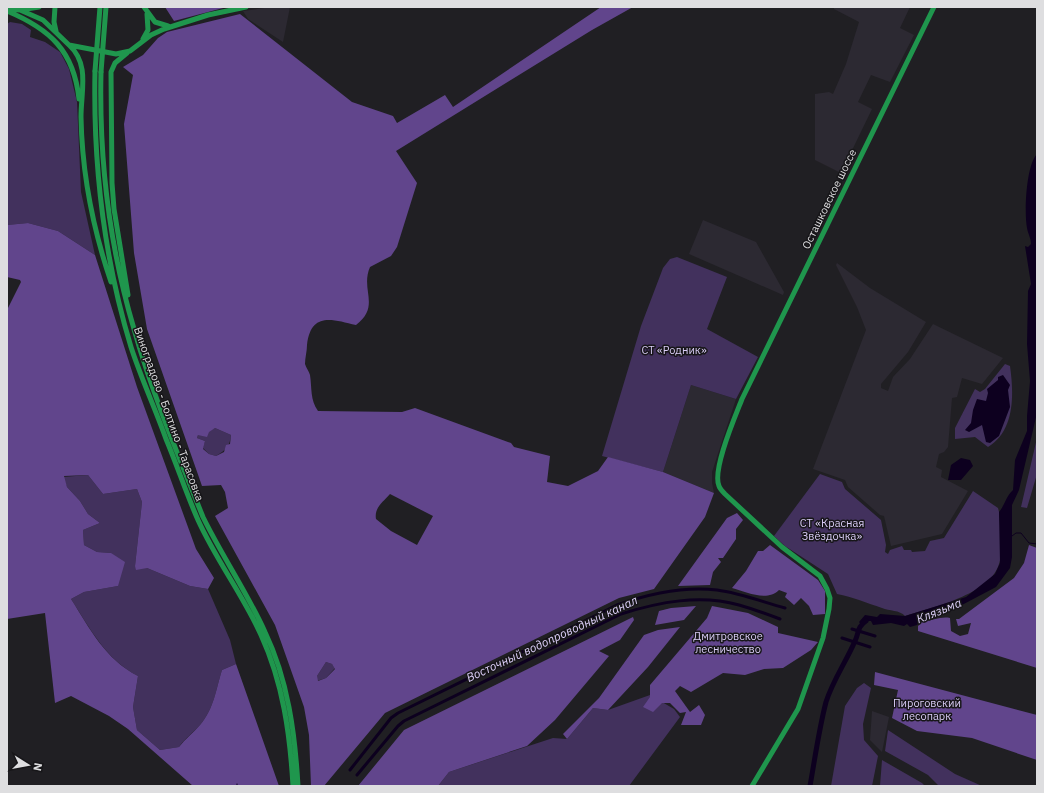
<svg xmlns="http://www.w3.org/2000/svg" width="1044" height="793" viewBox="0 0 1044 793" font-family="'IBM Plex Sans',sans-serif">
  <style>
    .built { fill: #2c2932 }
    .green { fill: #42315d }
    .forest { fill: #61458c; fill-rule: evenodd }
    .water { fill: #0d001f }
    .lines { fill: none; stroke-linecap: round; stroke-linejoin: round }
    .stream { stroke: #0d001f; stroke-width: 1 }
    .canal { stroke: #0d001f; stroke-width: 3 }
    .river { stroke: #0d001f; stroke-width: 5 }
    .major { stroke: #1f964d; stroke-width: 5 }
    .major-bridge { stroke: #1f964d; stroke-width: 5 }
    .labels { text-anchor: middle; stroke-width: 3; stroke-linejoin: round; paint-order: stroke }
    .street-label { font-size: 11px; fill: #dedee0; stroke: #171619 }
    .park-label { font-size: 11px; fill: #d9ccf5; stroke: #171619 }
    .water-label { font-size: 12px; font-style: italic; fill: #ded1fa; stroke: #171619 }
  </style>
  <rect width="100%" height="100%" fill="#201f23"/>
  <!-- built -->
  <path class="built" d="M271,7H290L283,42L248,19L243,11Z
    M834,7H910L900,28L914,35L890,82L871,75L858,102L872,109L841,173L815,160V94L829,92L833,94L846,64L859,22L834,9Z
    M703,220L756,242L784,292L783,295L689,254Z
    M837,263L870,288L926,322L908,352L881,384V388L888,391L893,377L910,359L933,324L1003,358L982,384L962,378L957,397L952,398L948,447L944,452L939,454L936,467L942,470L941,477L968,491L942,534L891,546L884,516L880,515L848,487L845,480L813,469L866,330L857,307L836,265Z
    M691,385L736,399L712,472V483L714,493L663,472Z
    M872,711L889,717L882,752L870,740Z"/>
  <!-- green -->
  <path class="green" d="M10,22L22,24L31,30L30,37L45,42L60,52L69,69L77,102L81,192L95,255L58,231L28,223L7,225V24Z
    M677,257L727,277L707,329L758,357L736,399L691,385L663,472L602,456L641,326L663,268L670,259Z
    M1005,364L1010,366C1014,394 1015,431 988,447L975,437L955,439V428L975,389L980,392L985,389Z
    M215,428L231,435C230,446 226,450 216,456L209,454L203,448L205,441L197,438L198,435Z
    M1037,438V474L1027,508L1021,507Z
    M820,474L842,482L845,489L881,520L886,545L885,552L888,554L890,550L902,546L904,550H911L912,552L925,551L930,541L944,538L973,491L998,508L999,512C1000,525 1003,553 999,564C990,595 932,607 905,616C900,610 889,611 882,608C867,603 853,597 837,594L828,574L785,546L774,536Z
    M88,475L103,494L137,489L142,502L135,566L147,568L190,586L208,589L230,640L236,664L222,670C216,689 214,709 200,725C193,733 185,738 179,747L160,750L137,730L133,707L138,676C105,659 90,628 71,599L84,592L118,586L111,553L97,552L84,545L83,530L100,523L88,514L80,501L67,487L63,477Z
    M326,662L332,664L335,668L326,678L317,681V676Z
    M864,683L871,688L863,724L864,740L878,756L872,786H831L845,706L857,688Z
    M650,695L674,709L680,717L629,786H438L449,772L553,738L567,739L593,708L608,710Z
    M888,730L955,774L982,786H939L928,775L885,751Z
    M882,760L922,783L925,786H880Z"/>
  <!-- forest -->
  <path class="forest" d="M165,7H227L174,21Z
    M601,7H633L592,30L396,151L417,183L397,247L391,256L370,267C360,290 381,306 356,325C331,319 311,312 307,345C307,351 305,358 305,364C306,368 309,371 310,375C312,388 310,400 318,411L402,412L415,408L511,443L514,447L550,456L547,482L568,486L598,471L608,457L663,472L714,493L705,517L654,589L619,598L385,713L324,786H311L309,735L304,707L275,625L215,516L228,508L225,492L221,485L202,486L147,329L134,253L124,124L133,75L123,67L143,55L158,38L167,32L240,14L352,102L393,116L397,123L445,95L453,107ZM215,428L231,435L230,444L226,445L224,452L216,456L209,454L203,449L205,441L197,438L198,435L207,437L209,432ZM390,494L433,516L417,545L391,531L376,519C374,508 383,502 390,494ZM326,662L332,664L335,669L326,678L318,681L317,676Z
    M28,223L58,231L95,255L137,387L196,549L214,578L208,589L190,586L147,568L136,570L135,566L142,502L137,489L103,494L88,475L64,476L67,487L80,501L88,514L100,523L83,530L84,545L97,552L111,553L125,562L118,586L84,592L71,599C90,629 105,659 138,676L133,707L137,730L160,750L179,747C185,739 193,733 200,725C214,709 216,689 222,670L236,664L279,786H193L128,729L109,716L71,696L55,703L45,613L7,619V310L21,282L20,280L7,277V225Z
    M737,513L743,520L736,529V539L723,558H718L721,562L713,572L710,585L678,586L727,518Z
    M770,545L818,580L825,591V614L813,615L809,606L801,598L794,605L785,597L787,593L779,590C767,602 746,592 732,588L746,571L758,551H763Z
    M1029,545L1037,548V668L918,631V626L923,621C932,621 941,616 950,618L951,631L960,636L968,634L971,623L958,626L956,619H959L1014,578L1024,563Z
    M696,606L684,620L655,625L659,611L671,608Z
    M712,606L748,613L778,627V633L818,642L811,650L783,668L764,669L745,675L723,673L691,692L680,686L675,691L690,712L699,705L705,715L701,725H681L686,712L680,713L670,703H662L653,712L643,707L650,697V685L707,618Z
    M633,617L634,620L620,640L599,651L609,656L555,720L527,746L449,772L438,786H358L404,730Z
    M680,627L648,667L608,710L593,708L567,739L563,734L599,698L644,635L658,630Z
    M875,672L1037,715V760L972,738L917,731L892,718L898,690L874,685Z"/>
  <!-- water -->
  <path class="water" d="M1037,154V413L1019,490L1012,505V557L1010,568L996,587L943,615L932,614L923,618L917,625L910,627L907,624L904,626L891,623L873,625L871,621H868L862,626L859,622L865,615L877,617L880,614L905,616L966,597L995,574L1000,563L999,512C1005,505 1006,496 1013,490L1015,460L1027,431V416L1030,381L1027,344L1028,291L1031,284L1025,246L1028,247L1031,244C1031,238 1028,234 1027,228C1024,213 1026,165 1037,154Z
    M1003,375L1010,385L1008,390L1010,407L999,436L990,443L986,442L982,425L969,432L965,430L971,423L973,410L977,399L986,401L988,393L987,389L998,380V377Z
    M961,458L970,460L973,466L961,480H948L951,465Z"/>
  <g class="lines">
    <!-- stream -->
    <path class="stream" d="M1012,536L1016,533H1021L1029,543L1037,544
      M237,784V786"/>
    <!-- canal -->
    <path class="canal" d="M852,629L875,636
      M842,638L870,647
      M350,770L391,718L398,713L617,605C648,594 683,586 717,590C740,593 763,602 785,608
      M357,775L398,726L404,721L621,614C659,602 700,594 739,605C753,609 767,614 780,619"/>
    <!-- river -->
    <path class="river" d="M810,786C815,758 819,729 826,702C833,680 846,662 855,641C859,633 857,627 866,621"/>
    <!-- major -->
    <path class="major" d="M55,7L54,22L56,31
      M144,7L155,22L168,26
      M7,9L20,10L39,7
      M20,10L43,20L69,45L116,54L130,51L151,35L164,29L208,15L246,7
      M7,11C50,29 74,51 79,99
      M143,39L148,30L147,14
      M69,45C90,64 81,91 81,117C82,173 93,229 111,282
      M127,53L115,63L111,72L112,183L114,209L128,295
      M95,71C93,165 104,258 131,347C141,378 155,408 166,439C177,465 186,493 198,520C216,560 243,595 261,635C283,683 290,734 293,786
      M101,72C99,160 109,245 134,329C152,393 178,455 203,517C222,556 247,592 265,632C288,680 295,733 298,786
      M752,786L798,709L823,638L829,609L830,598L827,589L820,576L782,547L725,494C723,492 720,489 719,486C712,470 735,417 742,399L934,7"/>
    <!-- major-bridge -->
    <path class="major-bridge" d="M95,71L100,7
      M101,72L106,7"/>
  </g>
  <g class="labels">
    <!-- street labels -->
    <g class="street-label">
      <text transform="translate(829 199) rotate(-64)" y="4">Осташковское шоссе</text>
      <text transform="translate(169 414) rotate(70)" y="4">Виноградово - Болтино - Тарасовка</text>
    </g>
    <!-- park labels -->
    <g class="park-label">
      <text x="674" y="354">СТ «Родник»</text>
      <text x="832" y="527">СТ «Красная<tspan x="832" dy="13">Звёздочка»</tspan></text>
      <text x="728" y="640">Дмитровское<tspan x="728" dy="13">лесничество</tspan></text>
      <text x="927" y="707">Пироговский<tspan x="927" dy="13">лесопарк</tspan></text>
    </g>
    <!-- water labels -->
    <g class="water-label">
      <text transform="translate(939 611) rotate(-22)" y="4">Клязьма</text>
      <text transform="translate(552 639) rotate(-25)" y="4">Восточный водопроводный канал</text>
    </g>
  </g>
  <!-- border -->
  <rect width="1044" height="793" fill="none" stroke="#dedee0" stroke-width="16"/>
  <!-- north arrow -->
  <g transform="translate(28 765) rotate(101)" stroke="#171619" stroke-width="3" paint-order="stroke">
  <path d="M0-3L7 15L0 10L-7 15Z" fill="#dedee0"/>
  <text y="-6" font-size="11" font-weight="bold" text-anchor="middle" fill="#dedee0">N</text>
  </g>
</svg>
